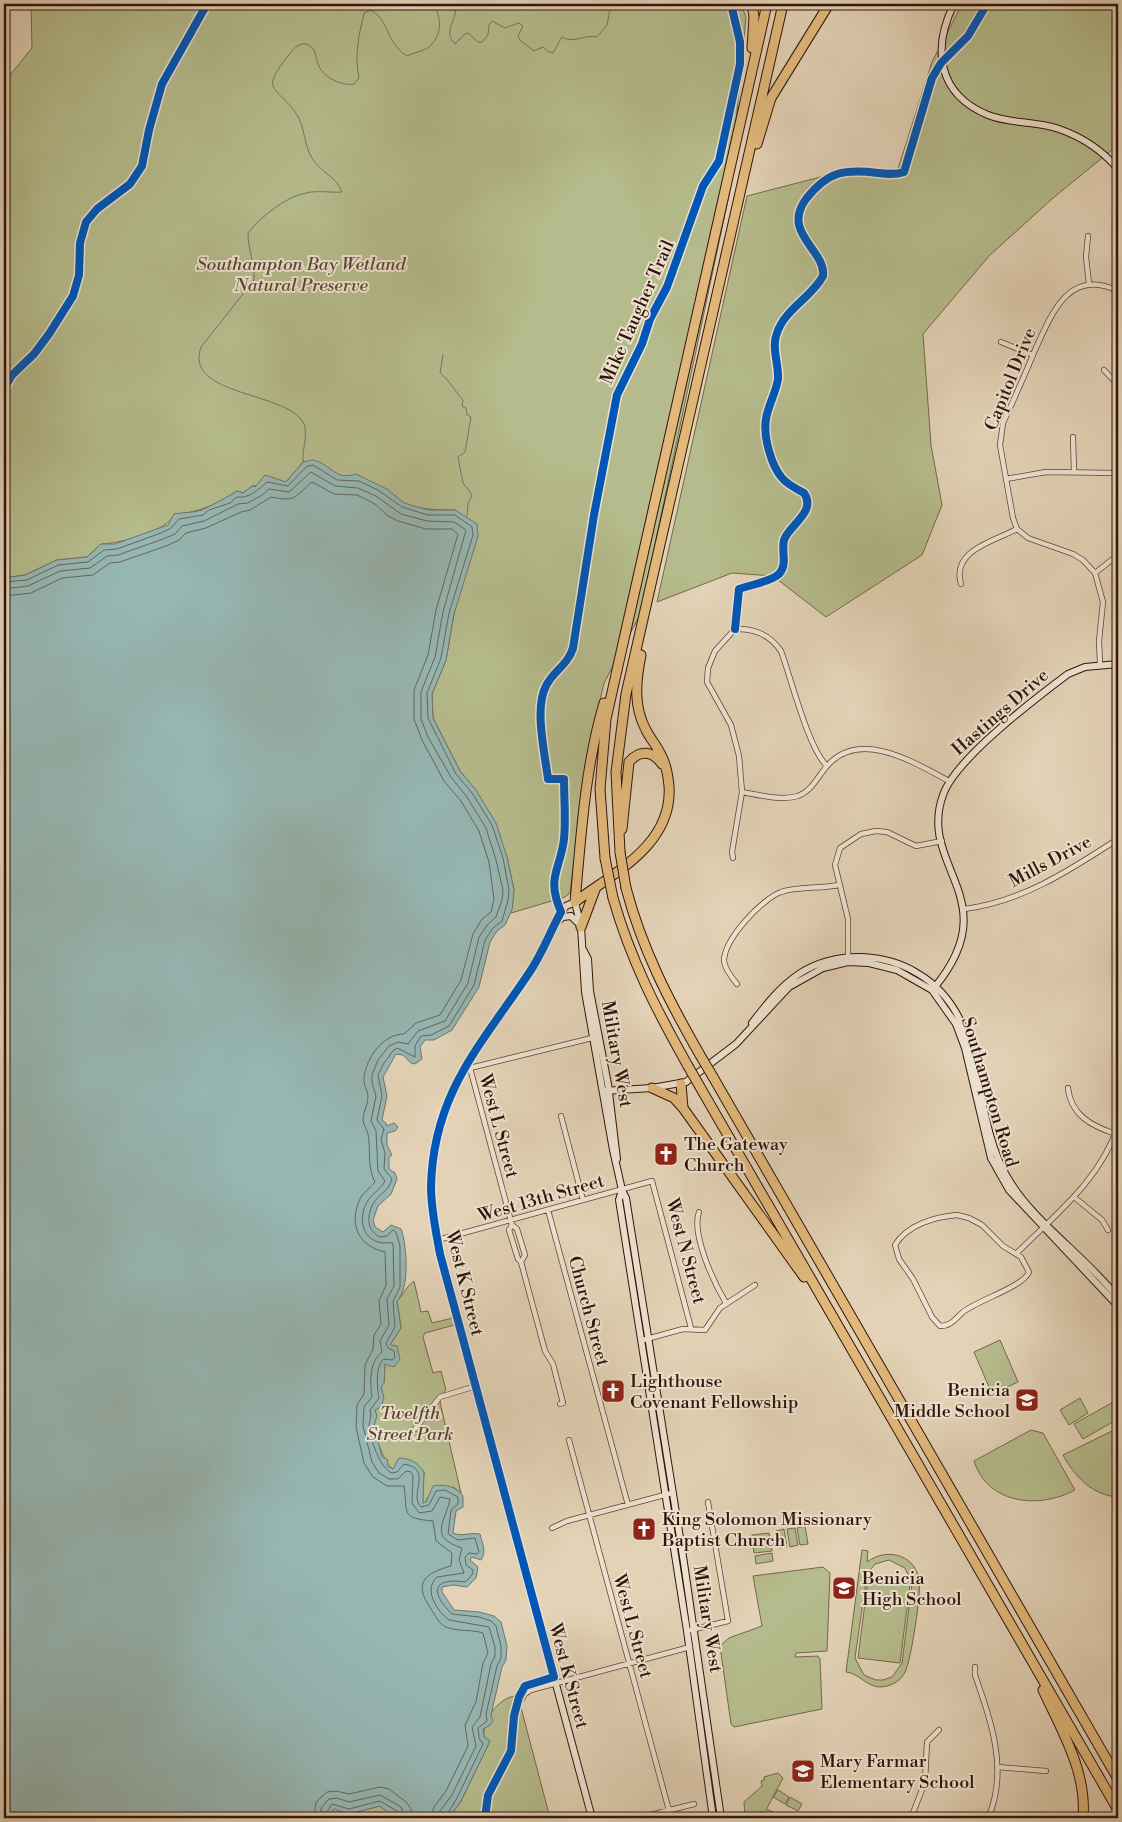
<svg xmlns="http://www.w3.org/2000/svg" width="1122" height="1822" viewBox="0 0 1122 1822" font-family="'Libre Bodoni',serif">
  <style>
    .green { fill: #b5bb8c; stroke: #73684a; fill-rule: evenodd }
    .water { fill: #96b6b2; stroke: #6e756e }
    .lines { fill: none; stroke-linecap: round; stroke-linejoin: round }
    .shore { stroke: #64655e; stroke-width: 1 }
    .stream { stroke: #6e756e; stroke-width: 1 }
    .street-casing { stroke: #5e4434; stroke-width: 6 }
    .secondary-casing { stroke: #311409; stroke-width: 8 }
    .highway-casing { stroke: #311409; stroke-width: 11 }
    .street { stroke: #ede2d0; stroke-width: 4.5 }
    .secondary { stroke: #ede2d0; stroke-width: 6 }
    .highway { stroke: #e2b97b; stroke-width: 9 }
    .highway-bridge-casing { stroke: #311409; stroke-width: 11; stroke-linecap: butt }
    .highway-bridge { stroke: #e2b97b; stroke-width: 9 }
    .cycleway-casing { stroke: #ede2d0; stroke-width: 11 }
    .cycleway { stroke: #0057b8; stroke-width: 8 }
    .labels { text-anchor: middle; stroke-width: 4; stroke-linejoin: round; paint-order: stroke }
    .park-label { font-size: 18px; font-style: italic; fill: #594630; stroke: #ede2d0 }
    .street-label { font-size: 18px; fill: #311409; stroke: #ede2d0 }
    .poi-label { font-size: 18px; fill: #311409; stroke: #ede2d0; text-anchor: start }
  </style>
  <rect width="100%" height="100%" fill="#e3d2b6"/>
  <filter id="stains"><feTurbulence type="fractalNoise" baseFrequency=".004" numOctaves="4"/><feColorMatrix values="0 0 0 0 .2 0 0 0 0 .09 0 0 0 0 .02 0 0 0 .5 -.17"/></filter>
  <radialGradient id="worn" r=".72"><stop offset=".6" stop-color="#630" stop-opacity="0"/><stop offset="1" stop-color="#630" stop-opacity=".3"/></radialGradient>
  <!-- green -->
  <path class="green" d="M31,4H741L746,17L729,195L640,615L604,683L588,751L570,893L565,897L511,913L514,890L507,857L476,790L460,771L433,718L432,694L446,660L454,614L455,510C440,510 411,510 399,500C387,491 382,486 367,481C357,477 346,479 337,475C322,467 322,460 303,462L286,482L252,486L243,493L237,491C219,503 197,514 174,514C170,531 117,544 101,544L87,557L57,560L25,575L4,578V80H6L32,48Z
    M962,4H1118V145L1053,198L989,256L923,334L931,445L942,505L922,555L826,617L773,576L732,573L657,602L747,196L836,173L898,169L932,62Z
    M414,1281L421,1312L428,1311L432,1323L453,1318L454,1325L425,1333L423,1337L433,1373L441,1371L446,1390L440,1397V1402L461,1493L453,1487L427,1498L426,1502L422,1503L424,1472C414,1459 405,1456 393,1469C385,1465 374,1435 374,1425C375,1419 377,1416 375,1409C384,1402 384,1398 381,1386L384,1383L385,1363L388,1364L389,1346L401,1328L397,1301C404,1294 406,1287 414,1281Z
    M1000,1340L1018,1382L992,1394L974,1352Z
    M1080,1398L1088,1413L1069,1425L1060,1410Z
    M1115,1401L1118,1407V1419L1083,1439L1074,1424Z
    M1118,1428V1497C1092,1495 1075,1477 1063,1455Z
    M1031,1430L1043,1433L1075,1490C1040,1509 988,1505 974,1461Z
    M805,1526L808,1544L800,1545L797,1528Z
    M795,1528L798,1545L790,1547L787,1529Z
    M784,1529L787,1547L779,1548L776,1531Z
    M769,1533L770,1540L753,1543L752,1535Z
    M771,1543L772,1551L754,1553L753,1546Z
    M862,1550L868,1551L867,1562C885,1548 913,1553 919,1578C922,1590 911,1661 905,1672C902,1679 895,1684 887,1686C868,1691 862,1674 846,1672ZM889,1560L905,1568L912,1583L902,1663L892,1677L883,1680H876L864,1675L855,1658L867,1574L875,1564Z
    M772,1553L773,1561L756,1564L755,1556Z
    M823,1567L830,1573L827,1651L796,1653L795,1657L818,1656L820,1659L822,1709L734,1727L731,1724L720,1646L729,1638L762,1626L753,1576Z
    M868,1579L910,1584L900,1663L858,1658Z
    M515,1696L519,1700L550,1818H449L461,1801L490,1741L484,1737C482,1721 498,1698 515,1696Z
    M778,1773L783,1778L766,1810H769L784,1818H761L764,1813L761,1811L758,1817L759,1818H745L744,1802L762,1786L761,1781L764,1780V1777Z
    M778,1790L789,1797L785,1804L773,1797Z
    M790,1797L802,1804L798,1811L786,1805Z
    M380,1806L395,1818H338L331,1813L334,1809L349,1814Z"/>
  <!-- water -->
  <path class="water" d="M313,460C331,464 335,481 356,474L387,489L404,503L428,510H455L477,524L478,536L454,614L446,660L432,694L433,718L460,771L476,790L496,823L507,857L514,890L513,901L512,910L505,925L497,931L490,942L479,987L452,1030L434,1040H425L420,1047L422,1059L415,1064L411,1063L403,1055L396,1054L383,1077L387,1096L382,1120L386,1123L387,1126L394,1123L398,1127L395,1131L387,1133V1145L392,1155L389,1157V1169L395,1173L397,1179L391,1194L378,1206L373,1220L375,1227L383,1232L391,1225L401,1229C407,1245 410,1289 397,1301L401,1328L390,1345L397,1346L400,1359L394,1367L385,1364L384,1383L381,1387L384,1398L381,1407L375,1410L377,1416L374,1426L382,1457L388,1460L387,1466L393,1469L399,1458C411,1459 417,1462 424,1472L423,1503L426,1502L433,1486C444,1484 456,1486 463,1496V1507L456,1511L453,1533C462,1537 470,1532 480,1534C482,1543 487,1551 481,1560L472,1557L470,1560L478,1567L476,1578L467,1587L453,1585L442,1587V1592L454,1610L479,1612L494,1616L501,1622L507,1646L506,1660L502,1667L491,1715L493,1721L489,1726L483,1729L484,1737L490,1741L461,1801L449,1818H395L380,1806L349,1814L334,1809L331,1813L338,1818H4V578L25,575L57,560L87,557L101,544H115L168,525L174,514C182,512 194,513 202,510C214,504 226,498 237,491L243,493L252,486L255,487L265,475L286,482L303,462Z"/>
  <g class="lines">
    <!-- shore -->
    <path class="shore" d="M4,582L27,580L58,565L88,562L104,550L117,549L161,533L171,528L179,519L203,515L209,510L230,503L237,497C249,499 259,489 267,482L288,486L306,467L313,465L337,480L359,481L378,490L402,507L428,515H455L472,527L473,535L449,613L441,658L427,693L428,718L456,774L472,793L492,825L503,858L509,890L508,900L502,921L493,928L485,940L474,985L449,1026L431,1035L421,1036L415,1046V1057L397,1048L393,1051L384,1063L378,1075L382,1096L377,1120L384,1129L381,1140L385,1153L384,1169L392,1179C388,1193 379,1193 373,1204C367,1216 366,1230 380,1237L387,1236L393,1230L396,1232L400,1246V1287L393,1301L395,1327L386,1343L388,1348L394,1351L395,1358L392,1360L384,1359C375,1365 377,1388 379,1398L370,1410C372,1416 370,1419 369,1425C369,1437 381,1470 392,1473L397,1472L404,1464C434,1469 408,1494 421,1507L429,1505L436,1491L445,1490L458,1497V1504L451,1510L448,1534L458,1540L475,1538L479,1552L477,1554L469,1553L465,1557L466,1565L473,1570L472,1575L465,1582C432,1577 430,1593 452,1614L479,1617L491,1621L496,1626L501,1646V1658L497,1666L486,1714L487,1721L478,1728L479,1738L483,1744L457,1798L445,1818
      M4,589L28,586L60,571L90,568L107,556L118,555L163,539L175,534L182,526L204,521L238,504L248,503L262,495L269,489L289,492L311,472L335,486L358,488L376,496L401,514L427,521L454,522L466,530L443,612L435,657L421,692V719L428,737L451,777L467,797L486,828L496,860L503,890L502,900L496,917L488,924L479,937L468,983L445,1021L418,1031L408,1044L398,1042L389,1046L378,1060L372,1075V1083L376,1096L371,1121L376,1131L378,1171L385,1181C381,1189 374,1192 369,1199C359,1213 359,1236 378,1242C383,1244 388,1242 393,1243L394,1286L387,1299L389,1325L380,1341L382,1352C369,1362 370,1383 372,1397L364,1407L363,1426L372,1462L379,1473L389,1479H398L406,1471L411,1472L413,1476L412,1503L419,1513L432,1511L440,1497L450,1499C445,1523 428,1537 462,1548L459,1560L464,1573L437,1577C423,1590 437,1611 449,1620L489,1627L495,1647V1656L491,1664L480,1717L472,1727L476,1746L452,1795L440,1811L439,1818
      M4,596L31,593L62,578L93,575L110,563L120,562L166,546L179,540L186,533L206,528L241,512L250,510L271,497C297,502 294,497 312,482L334,494L357,495L375,504L388,516L398,521L426,529H452L458,534L436,610L428,655L414,690V719L422,740L444,781L461,801L479,831L489,862L494,899L491,912L482,919L473,934L461,980L440,1015L416,1023L404,1034C383,1034 366,1058 364,1078C363,1085 368,1090 368,1097C368,1105 363,1112 363,1119C363,1125 367,1129 368,1134C371,1150 367,1167 375,1182C371,1187 365,1191 361,1197C348,1222 357,1246 385,1252L386,1285L379,1301L381,1324L374,1335L373,1349L365,1365L364,1394L357,1405L356,1427L364,1463L373,1477L387,1486H404C408,1514 400,1518 433,1521L436,1541L452,1553L451,1566C426,1573 412,1582 431,1609C435,1615 438,1623 446,1627C458,1632 471,1629 483,1633L488,1653L483,1663L476,1702L465,1725L468,1746L446,1791L434,1807L431,1818
      M314,1818L316,1802L327,1792L336,1791L349,1794L380,1787L389,1789L406,1802L411,1809L413,1818
      M322,1818L321,1808L329,1799L337,1798L349,1802L380,1795L401,1807L405,1818
      M329,1818L327,1812L332,1804L349,1809L380,1801L397,1811L399,1818"/>
    <!-- stream -->
    <path class="stream" d="M455,4C460,18 441,31 455,44L465,34L468,33L478,42H482L488,35L489,25L492,21L505,28L519,23L523,26L518,36L520,40L534,51L543,47L549,52L553,53L562,37C575,44 584,34 597,37L607,25L611,4
      M436,8L441,4
      M443,355L440,373C450,381 454,390 463,400L462,406L466,408L467,415L471,417L465,452L458,457L463,483L472,495L468,504L467,516
      M303,462C302,450 308,435 304,424C289,391 183,397 201,347L254,280C255,264 248,250 248,233C261,217 285,197 306,193C318,190 331,193 342,192C337,177 320,172 312,158C304,146 305,127 297,115C278,85 258,94 288,56C293,50 297,43 306,44C317,47 315,58 319,66C324,78 342,86 354,84L359,78C354,55 359,35 364,13L371,10C390,21 385,42 407,56C413,53 424,51 429,47C442,36 443,16 432,4"/>
    <!-- street casing -->
    <g class="street-casing">
      <path id="street" d="M4,39L5,41
        M1088,236L1086,257L1089,284
        M1001,342L1033,355
        M1104,370L1118,385
        M4,389L12,375L34,354L49,334L73,296L79,275L80,243L86,222L97,209L130,184L142,166L149,130L162,84L207,4
        M1073,437L1074,472
        M1006,479L1046,472L1118,473
        M1095,573L1118,555
        M961,584C951,550 995,541 1017,529
        M1100,664L1099,641L1103,602L1095,573L1083,560L1073,554L1028,538L1017,529L1013,518L1000,445L1003,423L1009,410C1018,390 1027,370 1035,350C1052,313 1069,267 1118,291
        M742,792C758,795 782,801 798,796C812,791 818,776 827,766C860,728 915,763 949,781
        M733,858L732,852L742,792L739,756L731,725L707,682L708,668L715,651L735,629C755,628 770,635 781,651C791,678 808,748 827,766
        M964,909C1022,902 1070,870 1118,839
        M848,960V919L835,865L840,848L861,834L876,831L887,832L916,846L942,841
        M737,984C732,978 725,969 724,961C724,939 762,899 781,892C799,886 820,889 839,885
        M467,1064L470,1068L512,1225L517,1229L525,1255L521,1262
        M470,1068L596,1037
        M1068,1088C1071,1115 1091,1126 1116,1134
        M561,1116L583,1200
        M1074,1197L1102,1220L1108,1230
        M548,1210L628,1505
        M699,1212C691,1234 714,1283 726,1303
        M957,1215L969,1218L982,1225L1003,1246L1021,1257L1029,1272C1023,1287 978,1300 963,1312C955,1319 951,1326 940,1326L932,1317L913,1279L899,1259L895,1245C907,1225 934,1217 957,1215Z
        M512,1225L509,1230L518,1259L521,1262L545,1351L553,1364L563,1403L560,1404
        M438,1240L652,1181L691,1328
        M1017,1253C1056,1214 1100,1180 1118,1126
        M643,1340L683,1329L705,1330L720,1308L755,1285
        M415,1429L440,1397L476,1386
        M569,1440L671,1818
        M552,1528L567,1521L672,1493
        M691,1630L728,1621L708,1502
        M975,1667V1675C991,1721 1009,1771 988,1818
        M522,1699L525,1694L531,1690L690,1647
        M998,1767L1046,1771
        M989,1815L999,1818
        M638,1818L694,1804
        M911,1818L925,1782L927,1742L939,1730"/>
    </g>
    <!-- secondary casing -->
    <g class="secondary-casing">
      <path id="secondary" d="M954,4C932,48 937,94 988,115C1010,124 1036,121 1059,129C1082,137 1102,150 1118,169
        M557,922L563,917L571,916L581,926
        M584,951L588,959L590,991L608,1084L617,1159
        M934,988C1008,899 917,867 943,795C955,759 1036,698 1068,674L1085,667L1118,664
        M752,1023C783,982 808,956 863,957C881,958 901,963 917,973C990,1015 969,1110 1006,1175C1032,1222 1085,1255 1118,1298
        M603,1091L652,1088L686,1082L736,1044L789,987L823,968L848,962L869,963L897,970L932,990L956,1024L965,1048L991,1158L1009,1190L1118,1306
        M622,1190L619,1200L687,1631L713,1818
        M592,1818L440,1254C436,1232 431,1209 431,1187C433,1093 481,1045 529,973C542,954 550,932 561,912L566,906L575,902L581,927L585,992L593,1037L613,1150L622,1190L626,1198L684,1563L721,1818"/>
    </g>
    <!-- highway casing -->
    <g class="highway-casing">
      <path id="highway" d="M752,4L754,17L752,48
        M757,144L771,98L829,4
        M622,829L629,762C640,749 653,751 662,764
        M620,852L616,772L626,694L783,4
        M605,858L600,789L606,719L767,4
        M626,888C642,949 669,1001 700,1055
        M613,898C631,961 657,1011 688,1066
        M575,902C615,872 673,844 669,786C668,775 666,763 660,753C656,745 650,738 646,730C633,706 636,681 641,655
        M575,902C581,836 585,767 604,703
        M581,927L596,887
        M713,1077L1118,1779
        M681,1084L683,1108
        M700,1087L1118,1810
        M652,1088L674,1098L683,1108L804,1277
        M1043,1690C1062,1731 1087,1772 1083,1818"/>
    </g>
    <!-- street -->
    <use href="#street" class="street"/>
    <!-- secondary -->
    <use href="#secondary" class="secondary"/>
    <!-- highway -->
    <use href="#highway" class="highway"/>
    <!-- highway-bridge casing -->
    <g class="highway-bridge-casing">
      <path id="highway-bridge" d="M620,852L626,888
        M605,858L613,898
        M700,1055L713,1077
        M688,1066L700,1087"/>
    </g>
    <!-- highway-bridge -->
    <use href="#highway-bridge" class="highway-bridge"/>
    <!-- cycleway casing -->
    <g class="cycleway-casing">
      <path id="cycleway" d="M4,389L12,375L34,354L49,334L73,296L79,275L80,243L86,222L97,209L130,184L142,166L149,130L162,84L207,4
        M735,629L739,589C750,585 770,582 779,574C788,564 781,552 784,540C789,525 817,512 804,493C797,489 788,485 782,478C771,465 763,436 766,419C768,405 776,393 778,379C779,364 771,347 777,333C785,309 811,298 823,276C826,250 781,233 806,199C828,171 844,169 878,173C887,174 895,175 904,172L932,78L941,63L968,36L987,4
        M485,1818L488,1795L511,1751L514,1716L519,1697L525,1686L554,1677L440,1254C436,1232 431,1209 431,1187C433,1093 481,1045 529,973C542,954 550,932 561,912C546,877 560,871 564,839C566,820 564,799 564,779H548C545,754 534,708 546,686C553,671 568,665 573,648L594,515L617,395L642,344L650,319L667,287L703,186L719,161L740,64V42L731,4"/>
    </g>
    <!-- cycleway -->
    <use href="#cycleway" class="cycleway"/>
  </g>
  <!-- icons -->
  <defs>
    <g id="church-square" transform="scale(1.25)"><rect x="-9" y="-9" width="18" height="18" rx="4" fill="#8f2418" stroke="#ede2d0"/><path d="M-1.2-6h2.4v3.5h3.3v2.4h-3.3V6h-2.4V-.1h-3.3v-2.4h3.3Z" fill="#fff"/></g>
    <g id="school-square" transform="scale(1.25)"><rect x="-9" y="-9" width="18" height="18" rx="4" fill="#8f2418" stroke="#ede2d0"/><path d="M0-5L7-2L0 1L-7-2ZM-4 1L0 2.5L4 1V4Q0 6-4 4Z" fill="#fff"/></g>
  </defs>
  <g fill-rule="evenodd">
    <use href="#church-square" x="666" y="1154"/>
    <use href="#church-square" x="613" y="1391"/>
    <use href="#school-square" x="1027" y="1400"/>
    <use href="#church-square" x="644" y="1529"/>
    <use href="#school-square" x="844" y="1588"/>
    <use href="#school-square" x="803" y="1771"/>
  </g>
  <g class="labels">
    <!-- park labels -->
    <g class="park-label">
      <text x="301" y="270">Southampton Bay Wetland<tspan x="301" dy="21">Natural Preserve</tspan></text>
      <text x="410" y="1419">Twelfth<tspan x="410" dy="21">Street Park</tspan></text>
    </g>
    <!-- street labels -->
    <g class="street-label">
      <text transform="translate(637 312) rotate(-66)" y="6">Mike Taugher Trail</text>
      <text transform="translate(1010 379) rotate(-68)" y="6">Capitol Drive</text>
      <text transform="translate(1000 712) rotate(-41)" y="6">Hastings Drive</text>
      <text transform="translate(1050 861) rotate(-28)" y="6">Mills Drive</text>
      <text transform="translate(617 1054) rotate(80)" y="6">Military West</text>
      <text transform="translate(990 1092) rotate(73)" y="6">Southampton Road</text>
      <text transform="translate(499 1126) rotate(75)" y="6">West L Street</text>
      <text transform="translate(541 1198) rotate(-16)" y="6">West 13th Street</text>
      <text transform="translate(686 1251) rotate(75)" y="6">West N Street</text>
      <text transform="translate(465 1283) rotate(76)" y="6">West K Street</text>
      <text transform="translate(589 1311) rotate(75)" y="6">Church Street</text>
      <text transform="translate(708 1619) rotate(81)" y="6">Military West</text>
      <text transform="translate(633 1626) rotate(75)" y="6">West L Street</text>
      <text transform="translate(569 1676) rotate(75)" y="6">West K Street</text>
    </g>
    <!-- poi labels -->
    <g class="poi-label">
      <text x="684" y="1150">The Gateway<tspan x="684" dy="21">Church</tspan></text>
      <text x="630" y="1387">Lighthouse<tspan x="630" dy="21">Covenant Fellowship</tspan></text>
      <text x="1010" y="1396" text-anchor="end">Benicia<tspan x="1010" dy="21">Middle School</tspan></text>
      <text x="662" y="1525">King Solomon Missionary<tspan x="662" dy="21">Baptist Church</tspan></text>
      <text x="862" y="1584">Benicia<tspan x="862" dy="21">High School</tspan></text>
      <text x="820" y="1767">Mary Farmar<tspan x="820" dy="21">Elementary School</tspan></text>
    </g>
  </g>
  <!-- margin -->
  <rect width="1122" height="1822" fill="none" stroke="#e3d2b6" stroke-width="20"/>
  <rect x="5" y="5" width="1112" height="1812" fill="none" stroke="#311409" stroke-width="2.5"/>
  <rect x="10" y="10" width="1102" height="1802" fill="none" stroke="#311409"/>
  <rect width="100%" height="100%" filter="url(#stains)"/>
  <rect width="100%" height="100%" fill="url(#worn)"/>
</svg>
